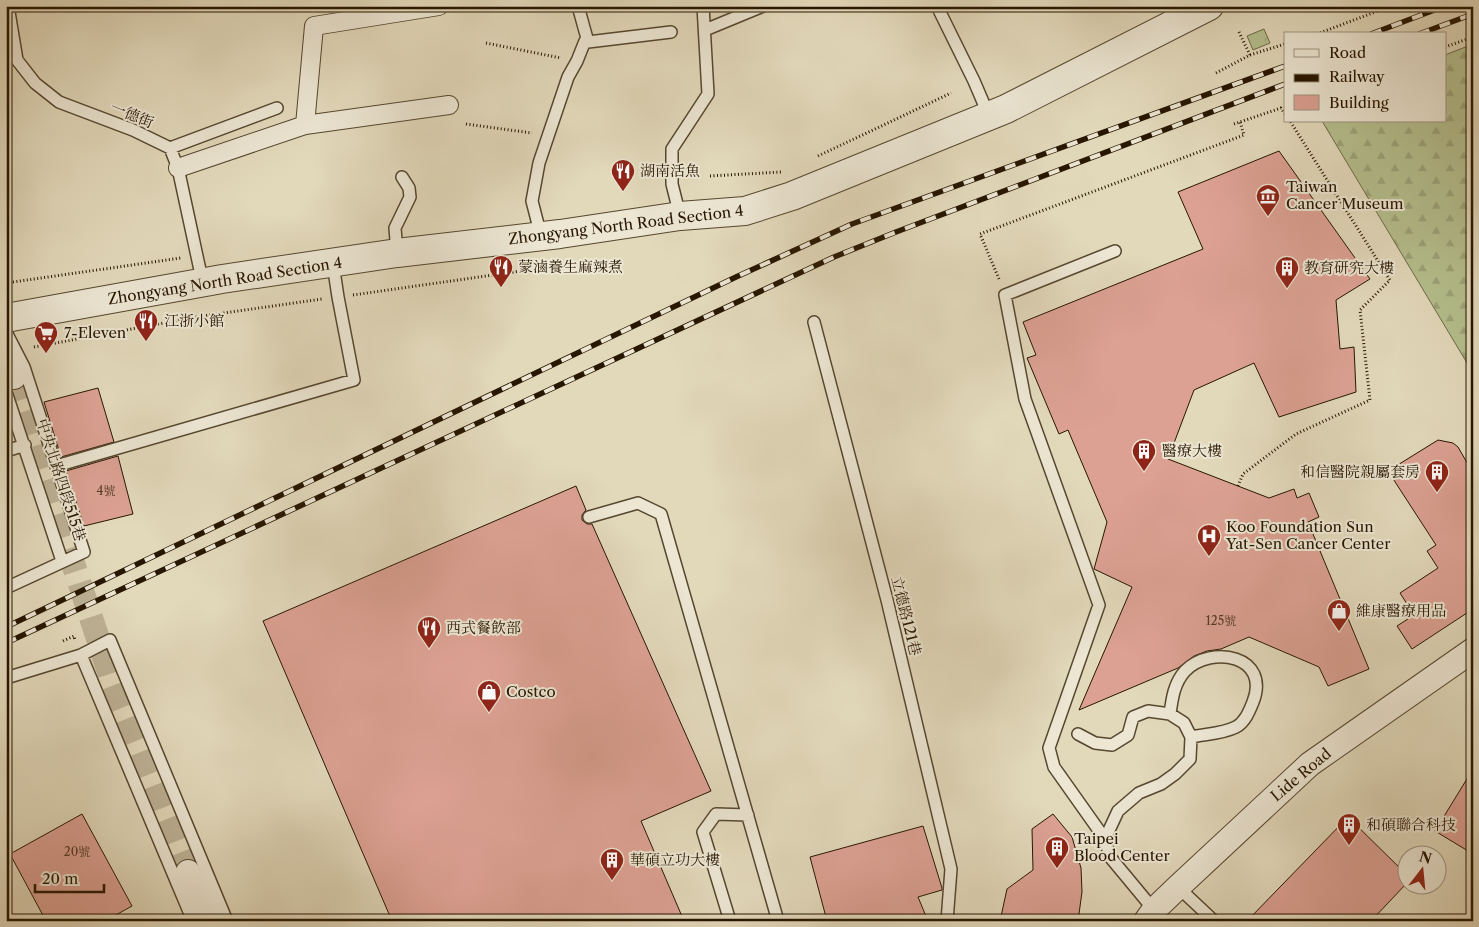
<svg xmlns="http://www.w3.org/2000/svg" width="1479" height="927" viewBox="0 0 1479 927" font-family="'Libre Caslon Text','Noto Serif TC',serif">
  <style>
    .forest { fill: url(#forest-firs); stroke: #6e6a47 }
    .park { fill: url(#park-crowns); stroke: #6e6a47 }
    .building { fill: #dca193; stroke: #271600 }
    .lines { fill: none; stroke-linecap: round; stroke-linejoin: round }
    .minor-tunnel { stroke: #bdb296; stroke-width: 24; stroke-dasharray: 24 12; stroke-linecap: butt }
    .service-casing { stroke: #56472f; stroke-width: 14 }
    .pedestrian-casing { stroke: #56472f; stroke-width: 20 }
    .minor-casing { stroke: #56472f; stroke-width: 26 }
    .tertiary-casing { stroke: #56472f; stroke-width: 30 }
    .path { stroke: #271600; stroke-width: 3; stroke-dasharray: 1 2.5; stroke-linecap: butt }
    .service { stroke: #ece6d3; stroke-width: 11 }
    .pedestrian { stroke: #ece6d3; stroke-width: 18 }
    .minor { stroke: #ece6d3; stroke-width: 24 }
    .tertiary { stroke: #ece6d3; stroke-width: 28 }
    .rail-casing { stroke: #271600; stroke-width: 5.5 }
    .rail { stroke: #ece6d3; stroke-width: 4; stroke-dasharray: 11; stroke-linecap: butt }
    .labels { text-anchor: middle; stroke-width: 4; stroke-linejoin: round; paint-order: stroke }
    .number-label { font-size: 12px; fill: #543925 }
    .street-label { font-size: 15px; fill: #271600; stroke: #ece6d3 }
    .poi-label { font-size: 15px; fill: #271600; stroke: #ece6d3; text-anchor: start }
  </style>
  <defs>
    <pattern id="forest-firs" width="22" height="20" patternUnits="userSpaceOnUse" patternTransform="scale(1.25)"><rect width="22" height="20" fill="#b5bf8e"/><path d="M5 1l3.5 6h-7zM16 11l3.5 6h-7z" fill="#9ca379"/></pattern>
    <pattern id="park-crowns" width="20" height="18" patternUnits="userSpaceOnUse" patternTransform="scale(1.25)"><rect width="20" height="18" fill="#b5bf8e"/><path d="M2 6a3 3 0 1 1 6 0M12 15a3 3 0 1 1 6 0" fill="none" stroke="#9ca379"/></pattern>
  </defs>
  <rect width="100%" height="100%" fill="#e2d9bb"/>
  <filter id="stains"><feTurbulence type="fractalNoise" baseFrequency=".004" numOctaves="4"/><feColorMatrix values="0 0 0 0 .2 0 0 0 0 .09 0 0 0 0 .02 0 0 0 .5 -.17"/></filter>
  <radialGradient id="worn" r=".72"><stop offset=".6" stop-color="#630" stop-opacity="0"/><stop offset="1" stop-color="#630" stop-opacity=".3"/></radialGradient>
  <!-- forest -->
  <path class="forest" d="M1473,44V373L1322,121H1445V55Z"/>
  <!-- park -->
  <path class="park" d="M1264,29L1270,43L1253,50L1247,36Z"/>
  <!-- building -->
  <path class="building" d="M1279,151L1370,279L1336,300L1340,349L1354,347L1356,392L1279,417L1254,363L1194,390L1168,459L1269,498L1294,489L1297,498L1309,493L1319,517L1308,522L1369,669L1328,686L1319,667L1249,637L1221,649L1207,651L1194,656L1178,668L1079,710L1132,587L1094,569L1107,522L1068,430L1059,434L1027,358L1036,355L1023,322L1203,249L1178,192Z
    M98,388L114,442L61,457L44,402Z
    M1438,440L1453,443L1458,447L1473,473V609L1412,649L1397,626L1414,615L1400,593L1438,568L1427,551L1436,545L1388,471Z
    M118,456L133,514L84,526L66,471Z
    M576,486L586,510L582,515V520L587,524H592L711,791L641,821L684,921H392L263,621Z
    M1473,769V854L1435,831Z
    M82,814L132,906L105,921H46L10,854Z
    M1053,814L1072,837L1081,868L1082,892L1078,921H1000L1007,889L1033,870L1032,829Z
    M1348,817L1406,874V884L1371,921H1247Z
    M923,826L942,888V890L918,897L928,921H827L810,857Z"/>
  <g class="lines">
    <!-- minor-tunnel -->
    <path class="minor-tunnel" d="M14,377L55,509L111,678L188,872"/>
    <!-- service casing -->
    <g class="service-casing">
      <path id="service" d="M8,6L17,60L35,83L59,102L133,130L170,148L178,168L203,284
        M937,6L974,81L989,116
        M705,30L763,6
        M588,42L671,32
        M170,148L277,108
        M680,216L672,184V149L708,94L703,6
        M541,236L532,201L539,163L568,77L577,61L585,41L588,42L578,6
        M397,253L395,228L410,197L409,188L402,177
        M814,322L887,600L951,869L947,921
        M6,332L24,367L84,552L6,588
        M6,392L62,561
        M6,451L25,445
        M56,466L354,380L338,297L333,264
        M589,517L638,503L661,514L778,921
        M81,655L193,921
        M6,678L81,655L110,640L227,921
        M1170,714C1172,699 1174,683 1185,671C1212,644 1271,656 1253,702C1249,712 1245,722 1236,727C1222,734 1205,734 1191,737
        M1078,734L1095,743L1112,745L1128,735L1133,717L1148,711L1170,714L1184,723L1191,737L1190,759L1175,774L1161,784L1139,793L1118,811L1105,839L1110,857L1154,910
        M1105,839L1054,767L1049,748L1099,605L1025,399L1005,295L1115,251
        M1178,887L1214,921
        M730,921L703,832L716,814L748,815"/>
    </g>
    <!-- pedestrian casing -->
    <g class="pedestrian-casing">
      <path id="pedestrian" d="M305,125L314,26L439,6
        M178,168L305,125L449,105"/>
    </g>
    <!-- minor casing -->
    <g class="minor-casing">
      <path id="minor" d="M6,347L14,377
        M188,872L210,921
        M1146,921L1154,910L1178,887L1310,764L1473,650"/>
    </g>
    <!-- tertiary casing -->
    <g class="tertiary-casing">
      <path id="tertiary" d="M6,318L222,279L397,253L560,234L680,216L745,211L792,196L1006,109L1209,6"/>
    </g>
    <!-- path -->
    <path class="path" d="M1317,34L1391,6
      M486,43L561,58
      M1445,47L1473,37
      M1250,55L1285,44
      M1216,73L1250,55L1238,30
      M466,124L532,133
      M1234,124L1281,108L1285,114
      M818,156L951,93
      M710,176L781,172
      M999,279L980,234L1244,135L1240,122
      M6,283L181,258
      M353,295L563,265
      M34,347L196,317L322,299
      M1238,486L1243,474L1296,434L1370,400L1360,310L1390,280L1290,121
      M63,641L74,636L75,640"/>
    <!-- service -->
    <use href="#service" class="service"/>
    <!-- pedestrian -->
    <use href="#pedestrian" class="pedestrian"/>
    <!-- minor -->
    <use href="#minor" class="minor"/>
    <!-- tertiary -->
    <use href="#tertiary" class="tertiary"/>
    <!-- rail casing -->
    <g class="rail-casing">
      <path id="rail" d="M1371,34L1445,6
        M1419,34L1473,14
        M6,627L736,277L852,224L1285,66
        M6,643L834,257L896,232L1285,84"/>
    </g>
    <!-- rail -->
    <use href="#rail" class="rail"/>
  </g>
  <!-- icons -->
  <defs>
    <g id="restaurant-pin" transform="scale(1.25)"><path d="M0 17L-7.5 6A9.5 9.5 0 1 1 7.5 6Z" fill="#8f2418" stroke="#ece6d3"/><path d="M-5-6h1v4h1v-4h1v4h1v-4h1v5L-1.5 .5V6h-2V.5L-5-1ZM5-6V6H3V1.5H1.5Q1.5-4 5-6Z" fill="#fff"/></g>
    <g id="museum-pin" transform="scale(1.25)"><path d="M0 17L-7.5 6A9.5 9.5 0 1 1 7.5 6Z" fill="#8f2418" stroke="#ece6d3"/><path d="M0-6L6-3V-2H-6V-3ZM-5-1h2V3h-2ZM-1-1h2V3h-2ZM3-1h2V3H3ZM-6 4H6V6H-6Z" fill="#fff"/></g>
    <g id="building-pin" transform="scale(1.25)"><path d="M0 17L-7.5 6A9.5 9.5 0 1 1 7.5 6Z" fill="#8f2418" stroke="#ece6d3"/><path d="M-4-6H4V6H1V3H-1V6H-4ZM-2.5-4.3h1.7v1.8h-1.7ZM.8-4.3h1.7v1.8H.8ZM-2.5-1h1.7V.8h-1.7ZM.8-1h1.7V.8H.8Z" fill="#fff"/></g>
    <g id="supermarket-pin" transform="scale(1.25)"><path d="M0 17L-7.5 6A9.5 9.5 0 1 1 7.5 6Z" fill="#8f2418" stroke="#ece6d3"/><path d="M-6-5.5h2.5l.6 2H6L4.5 2H-2.5L-4.4-4H-6ZM-1.5 3.2a1.3 1.3 0 1 0 .1 0ZM3 3.2a1.3 1.3 0 1 0 .1 0Z" fill="#fff"/></g>
    <g id="hospital-pin" transform="scale(1.25)"><path d="M0 17L-7.5 6A9.5 9.5 0 1 1 7.5 6Z" fill="#8f2418" stroke="#ece6d3"/><path d="M-5-5h3v3.5h4V-5h3V5h-3V1.5h-4V5h-3Z" fill="#fff"/></g>
    <g id="shop-pin" transform="scale(1.25)"><path d="M0 17L-7.5 6A9.5 9.5 0 1 1 7.5 6Z" fill="#8f2418" stroke="#ece6d3"/><path d="M-5-2.5h2.3a2.7 3.5 0 0 1 5.4 0H5L5.5 6h-11ZM-1.5-2.5h3a1.5 2.3 0 0 0-3 0Z" fill="#fff"/></g>
  </defs>
  <g fill-rule="evenodd">
    <use href="#restaurant-pin" x="623" y="171"/>
    <use href="#museum-pin" x="1268" y="196"/>
    <use href="#restaurant-pin" x="501" y="267"/>
    <use href="#building-pin" x="1287" y="268"/>
    <use href="#restaurant-pin" x="146" y="321"/>
    <use href="#supermarket-pin" x="46" y="333"/>
    <use href="#building-pin" x="1144" y="451"/>
    <use href="#building-pin" x="1437" y="472"/>
    <use href="#hospital-pin" x="1209" y="536"/>
    <use href="#shop-pin" x="1339" y="611"/>
    <use href="#restaurant-pin" x="429" y="628"/>
    <use href="#shop-pin" x="489" y="692"/>
    <use href="#building-pin" x="1349" y="825"/>
    <use href="#building-pin" x="1057" y="848"/>
    <use href="#building-pin" x="612" y="860"/>
  </g>
  <g class="labels">
    <!-- number labels -->
    <g class="number-label">
      <text x="106" y="495">4號</text>
      <text x="1221" y="625">125號</text>
      <text x="77" y="856">20號</text>
    </g>
    <!-- street labels -->
    <g class="street-label">
      <text transform="translate(132 115) rotate(22)" y="5">一德街</text>
      <text transform="translate(626 225) rotate(-7)" y="5">Zhongyang North Road Section 4</text>
      <text transform="translate(225 281) rotate(-9)" y="5">Zhongyang North Road Section 4</text>
      <text transform="translate(61 480) rotate(72)" y="5">中央北路四段515巷</text>
      <text transform="translate(906 616) rotate(76)" y="5">立德路121巷</text>
      <text transform="translate(1301 775) rotate(-40)" y="5">Lide Road</text>
    </g>
    <!-- poi labels -->
    <g class="poi-label">
      <text x="640" y="176">湖南活魚</text>
      <text x="1286" y="192">Taiwan<tspan x="1286" dy="17">Cancer Museum</tspan></text>
      <text x="518" y="272">蒙滷養生麻辣煮</text>
      <text x="1304" y="273">教育研究大樓</text>
      <text x="164" y="326">江浙小館</text>
      <text x="64" y="338">7-Eleven</text>
      <text x="1162" y="456">醫療大樓</text>
      <text x="1420" y="477" text-anchor="end">和信醫院親屬套房</text>
      <text x="1226" y="532">Koo Foundation Sun<tspan x="1226" dy="17">Yat-Sen Cancer Center</tspan></text>
      <text x="1356" y="616">維康醫療用品</text>
      <text x="446" y="633">西式餐飲部</text>
      <text x="506" y="697">Costco</text>
      <text x="1366" y="830">和碩聯合科技</text>
      <text x="1074" y="844">Taipei<tspan x="1074" dy="17">Blood Center</tspan></text>
      <text x="630" y="865">華碩立功大樓</text>
    </g>
  </g>
  <!-- margin -->
  <rect width="1479" height="927" fill="none" stroke="#e2d9bb" stroke-width="25"/>
  <rect x="8" y="8" width="1464" height="912" fill="none" stroke="#271600" stroke-width="2.5"/>
  <rect x="12" y="12" width="1454" height="902" fill="none" stroke="#271600"/>
  <!-- legend -->
  <rect x="1284" y="32" width="162" height="90" fill="#ece6d3" stroke="#9d937f"/>
  <rect x="1294" y="49" width="25" height="8" fill="#ece6d3" stroke="#9d937f"/>
  <text x="1329" y="58" font-size="15" fill="#271600">Road</text>
  <rect x="1294" y="74" width="25" height="8" fill="#271600" stroke="#9d937f"/>
  <text x="1329" y="82" font-size="15" fill="#271600">Railway</text>
  <rect x="1294" y="95" width="25" height="15" fill="#dca193" stroke="#9d937f"/>
  <text x="1329" y="108" font-size="15" fill="#271600">Building</text>
  <!-- north arrow -->
  <g transform="translate(1422 870) rotate(16)"><circle r="24" fill="#ece6d3" stroke="#9d937f"/>
  <path d="M0-4L9 19L0 12L-9 19Z" fill="#8f2418"/>
  <text y="-8" font-size="14" font-weight="bold" text-anchor="middle" fill="#271600">N</text>
  </g>
  <!-- scale -->
  <path d="M35 884v8h69v-8" fill="none" stroke="#271600" stroke-width="2.5"/>
  <text x="42" y="884" font-size="15" fill="#271600" stroke="#ece6d3" stroke-width="4" paint-order="stroke">20 m</text>
  <rect width="100%" height="100%" filter="url(#stains)"/>
  <rect width="100%" height="100%" fill="url(#worn)"/>
</svg>
